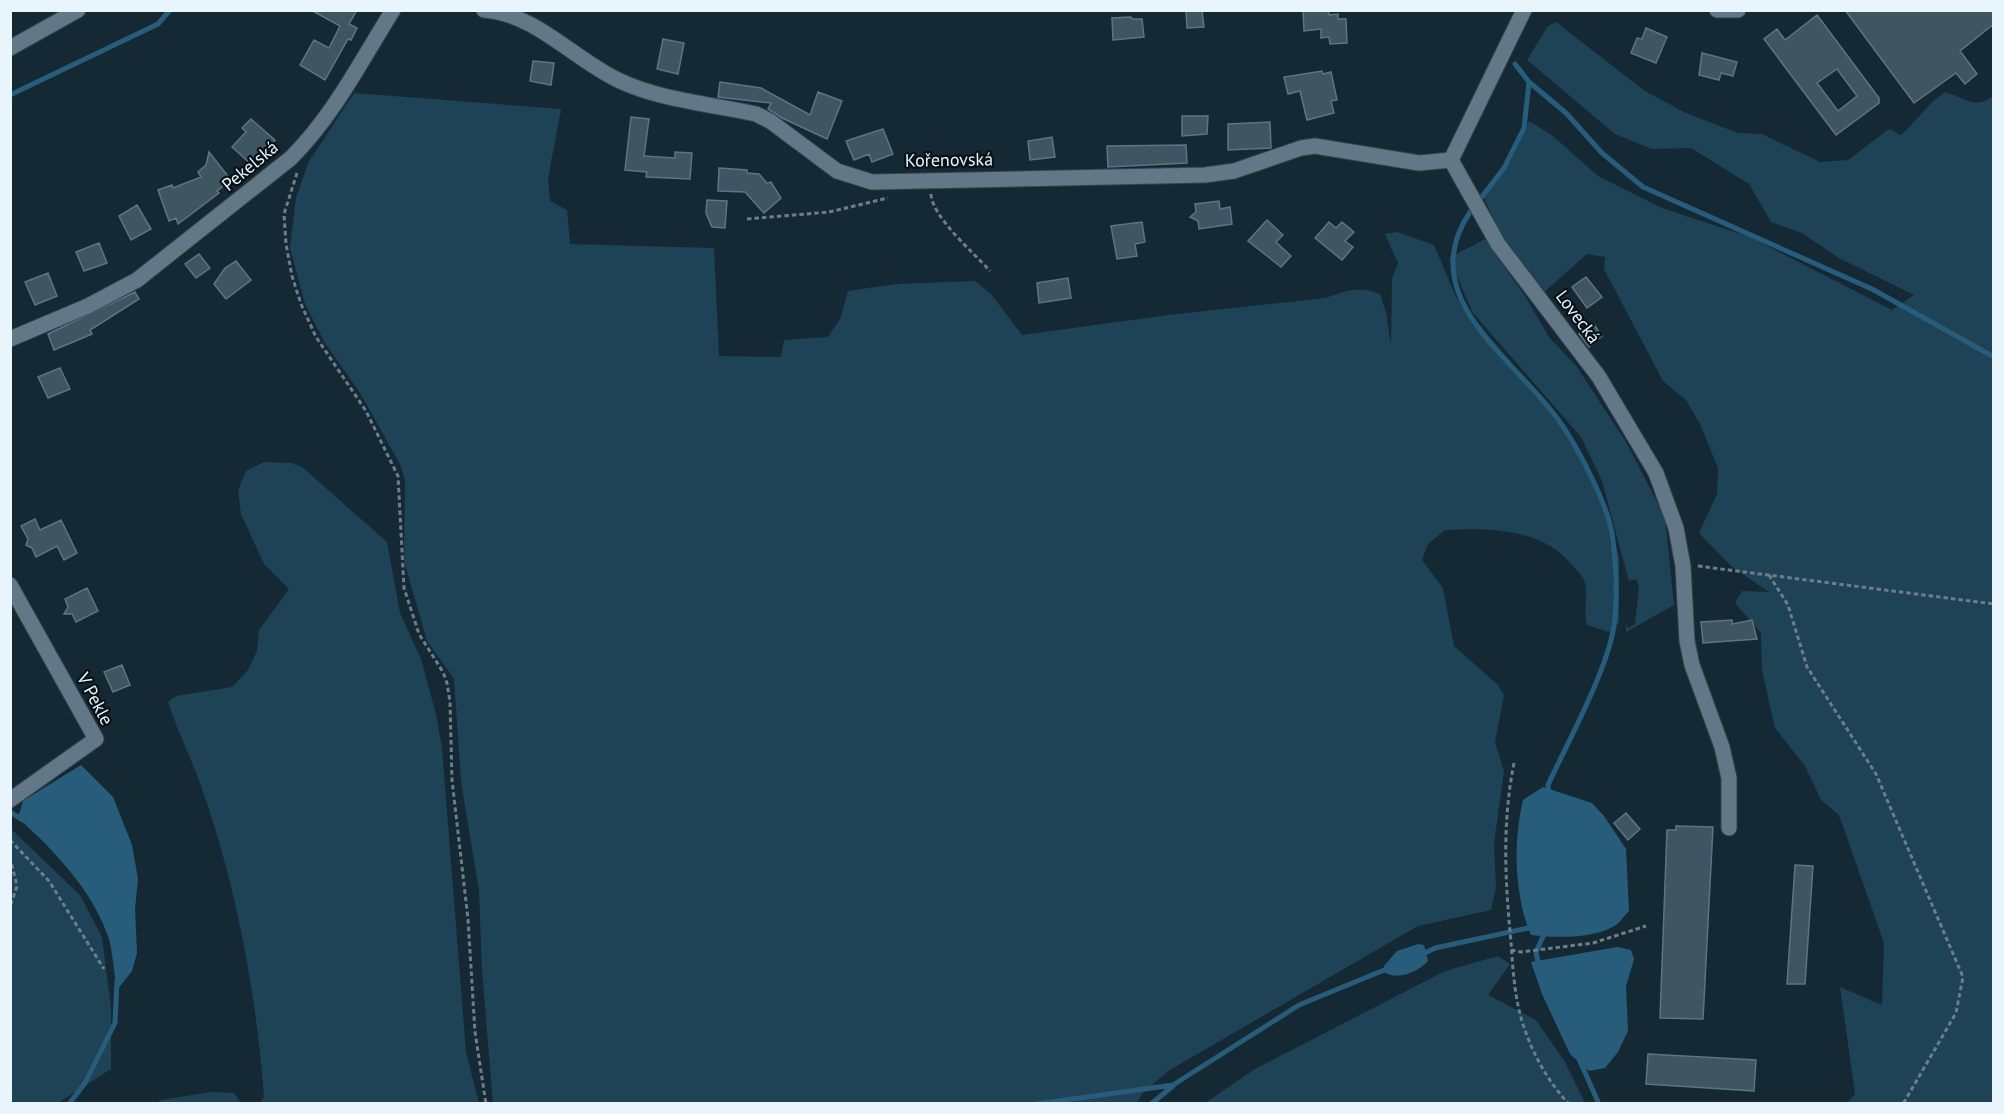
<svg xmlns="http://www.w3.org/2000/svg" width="2004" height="1114" viewBox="0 0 2004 1114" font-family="'PT Sans',sans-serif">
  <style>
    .green { fill: #1e4256 }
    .water { fill: #275d7b }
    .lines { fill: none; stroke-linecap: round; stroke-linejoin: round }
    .stream { stroke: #275d7b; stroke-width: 5 }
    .building { fill: #405562; stroke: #5e7482; stroke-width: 1.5; fill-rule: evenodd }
    .street-casing { stroke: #34434e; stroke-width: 17 }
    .path { stroke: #6d7e88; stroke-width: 3; stroke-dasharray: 4.5 3; stroke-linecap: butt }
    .street { stroke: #627886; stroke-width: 15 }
    .labels { text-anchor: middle; stroke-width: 4.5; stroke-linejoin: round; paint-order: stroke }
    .street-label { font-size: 18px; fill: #e9f5fd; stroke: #081116 }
  </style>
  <rect width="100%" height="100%" fill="#152935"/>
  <!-- green -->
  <path class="green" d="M1556,22L1645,91L1686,113L1738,133L1762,134L1820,162L1848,160L1889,129L1901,135C1917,121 1927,104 1945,92C1962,96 1975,111 1993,96V1103H1847L1855,1094L1840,987L1882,1005L1884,943L1839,815L1821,800L1805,766L1775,728L1762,670L1761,633L1735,603L1742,591L1769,592L1731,566L1699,533L1717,494L1718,468L1700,424L1686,400L1663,381L1604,269L1605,257L1587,254L1543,293L1497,227L1484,198L1485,189L1511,160L1529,121L1553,136L1598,176L1662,208L1750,237L1892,310L1914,295L1839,258L1802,233L1771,222L1749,184L1691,148L1652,149L1615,134L1527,60L1548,26Z
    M354,93L561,109L548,179L550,201L567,210L570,244L714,248L719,356L781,357L784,340L828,337L840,319L848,291L897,284L975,281L991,294L1022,335L1168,315L1326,298C1345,290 1361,286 1380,294L1386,312L1391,345L1392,279L1398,263L1385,234L1397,232L1434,245L1456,297L1555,414L1588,465L1601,493L1619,557V622L1609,632L1587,625C1583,611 1589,593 1584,580C1582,575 1575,569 1572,565C1543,528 1488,528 1445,530L1428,544L1422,560L1443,588L1454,646L1498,685L1504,695L1495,742L1504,771L1494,844L1496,888L1491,910L1418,926L1168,1071L1142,1094L1137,1103H493L482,970L479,891L461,781L454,679L427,641L404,561L405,481L400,464L360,393L325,343L305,304L290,248L296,198L308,163Z
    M1485,239L1525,296L1549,337L1577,367L1626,442L1665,517L1674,605L1626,632V624L1628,628L1635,624L1639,588L1636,579L1629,581L1602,481L1581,437L1473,313L1449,258Z
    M264,462L292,463L302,467L387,542L400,613L421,659L436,714L442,748L466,1052L479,1103H260L264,1097C256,992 236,883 200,783C190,756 177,730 168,702L176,696L232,687L248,670L257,651L259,630L289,589L264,564L241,514L238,490L246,471Z
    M11,829L80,895L102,937L111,1008V1069L58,1103H11Z
    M1498,956L1510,964L1488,995L1536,1020L1565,1062L1585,1103H1205L1255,1069L1445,971Z
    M211,1092L234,1093L241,1103H156L161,1100Z"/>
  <!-- water -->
  <path class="water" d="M81,765L113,797L132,845L138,879L135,909L137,953L132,971L117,990C114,973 113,955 109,939C93,891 55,851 18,818L23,801Z
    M1543,787L1592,803L1604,816L1626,849L1629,911C1625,915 1621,921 1616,925C1595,939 1556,938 1531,935C1514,895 1513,842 1523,800Z
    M1418,944L1424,945L1428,961C1418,972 1398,981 1384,972V966L1397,951Z
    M1617,947L1631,950L1634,959L1626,986L1628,1031L1618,1052L1605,1068L1589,1071L1570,1054L1542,994L1531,962Z"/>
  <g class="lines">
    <!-- stream -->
    <path class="stream" d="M1515,64L1529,82L1566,113L1602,153L1643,187L1872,289L1994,357
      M10,95L158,24L170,10
      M1477,203L1504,168L1524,128L1529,82
      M1470,212C1414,295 1509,355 1554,414C1575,441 1610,507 1613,540C1616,565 1617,593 1615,617C1612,663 1568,741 1548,785L1549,796
      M10,812L23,820
      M1423,954L1435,948L1533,927
      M1539,968L1536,952L1545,932
      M1579,1059L1599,1104
      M69,1104L85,1083L115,1023L117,980
      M1036,1104L1173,1085L1299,1005L1389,968
      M1151,1104L1173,1086"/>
  </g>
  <!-- building -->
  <path class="building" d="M311,10H357L349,24L357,28L351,40L348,39L325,80L300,65L314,40L329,48L340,26Z
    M1186,10H1202L1204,27L1187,28Z
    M1303,10H1329V15L1338,14V19H1346L1347,43L1330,44L1329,37L1321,38V29L1304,31Z
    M1845,10H1994V24L1960,51L1977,74L1965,84L1956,73L1914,103Z
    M1817,15L1879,98V103L1836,135L1764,39L1777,29L1785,40ZM1837,69L1857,96L1838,111L1817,83Z
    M1131,17L1132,19H1142L1144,37L1113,40L1112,18Z
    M1646,28L1667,37L1656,63L1631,53L1637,38L1642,39Z
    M663,39L684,43L678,74L657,69Z
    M1702,53L1737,62L1733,76L1721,73L1719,80L1699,75Z
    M533,61L554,63L551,85L530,81Z
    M1322,71L1323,74L1331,72L1337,100L1331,101L1334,113L1307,120L1300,91L1288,94L1284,77Z
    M720,82L761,88L810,115L818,92L842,101L827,139L782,118L768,109L771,103L718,97Z
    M1182,116H1208L1207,134L1182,136Z
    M631,117L649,119L644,156L675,158V152L692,153L690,179L646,177L647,172L625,170Z
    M251,119L275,140L253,166L232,147L246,132L242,128Z
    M1270,122L1271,148L1228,150V124Z
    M883,129L893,154L872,162L869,154L854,160L846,141Z
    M1052,137L1055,157L1030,160L1028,141Z
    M1186,145L1187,163L1108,167L1107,146Z
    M209,152L231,180L217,191L219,193L178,224L176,218L169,221L158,190L172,185L173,188L201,177L198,172L206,165Z
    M719,168L747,170V173L759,174L767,183L771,182L781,198L764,213L745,192L718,191Z
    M707,200L727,201L725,228L712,227L706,213Z
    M1219,201L1220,209L1230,207L1232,224L1199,229L1198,221L1190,217L1196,212L1195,204Z
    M137,205L151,229L131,240L119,216Z
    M1267,220L1283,235L1276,242L1291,256L1281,267L1248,241Z
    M1142,222L1145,242L1135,244L1137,256L1117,259L1111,226Z
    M1329,222L1336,228L1342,222L1354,232L1345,241L1353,247L1342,260L1315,238Z
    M99,243L107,263L84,271L76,252Z
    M199,254L210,268L196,278L185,264Z
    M236,261L251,280L226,299L214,284L225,268Z
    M48,273L57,296L35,305L25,282Z
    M1586,277L1602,297L1587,308L1572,287Z
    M1068,278L1071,298L1039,303L1037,283Z
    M135,292L139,299L90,330L92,334L54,350L48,334Z
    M1593,323L1602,336L1589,347L1579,334Z
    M60,368L70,389L48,398L38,377Z
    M35,519L40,530L61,520L77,553L64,560L57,546L36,557L32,548L26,545L28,539L21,526Z
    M87,588L98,611L76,622L72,614H64L68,607L65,599Z
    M1732,620V624L1752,620L1757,639L1703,643L1701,622Z
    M122,665L130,685L113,692L104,672Z
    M1626,813L1640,829L1628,840L1614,823Z
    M1676,826L1713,827L1703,1019L1660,1018L1667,830H1676Z
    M1795,865L1813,866L1805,984H1787Z
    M1648,1054L1756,1060L1754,1091L1646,1084Z"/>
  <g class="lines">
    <!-- street casing -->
    <g class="street-casing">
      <path id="street" d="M484,10C536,14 572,58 618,80C659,100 711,104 756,114L770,121L837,171L872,182L1205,175L1234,171L1301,148L1315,146L1419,163L1451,160
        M1717,10H1738
        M10,48L78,10
        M1451,160L1498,244L1599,377L1656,473L1676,528L1683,566L1687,641L1692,665L1722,747L1729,778V828
        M1451,160L1524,10
        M10,339L88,306L137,280L291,158C334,115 361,61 393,10
        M10,585L96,739L10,800"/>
    </g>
    <!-- path -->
    <path class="path" d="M297,173L284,214L286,244L292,276L301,304L316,337L366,411L398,476L404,588L419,634L443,672L447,683L450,702L452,780L468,919L475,1032L486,1104
      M931,194C932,217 974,253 990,271
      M747,219L829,212L888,198
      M1698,566L1994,604
      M1769,575L1788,605L1807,667L1876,774L1963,977L1956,1013L1903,1104
      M1514,763C1502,823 1505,881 1511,942C1513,972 1515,1005 1526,1033C1535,1058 1550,1084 1569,1104
      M10,840L49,881L104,969
      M10,857L17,886L10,907
      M1511,950L1521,952L1593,943L1646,926"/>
    <!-- street -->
    <use href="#street" class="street"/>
  </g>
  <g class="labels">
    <!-- street labels -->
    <g class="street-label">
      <text transform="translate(949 160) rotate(-1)" y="6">Kořenovská</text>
      <text transform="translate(250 166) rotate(-40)" y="6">Pekelská</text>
      <text transform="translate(1578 317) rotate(53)" y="6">Lovecká</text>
      <text transform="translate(95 699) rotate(62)" y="6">V Pekle</text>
    </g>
  </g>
  <!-- border -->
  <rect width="2004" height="1114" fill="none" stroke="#e9f5fd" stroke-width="24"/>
</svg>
